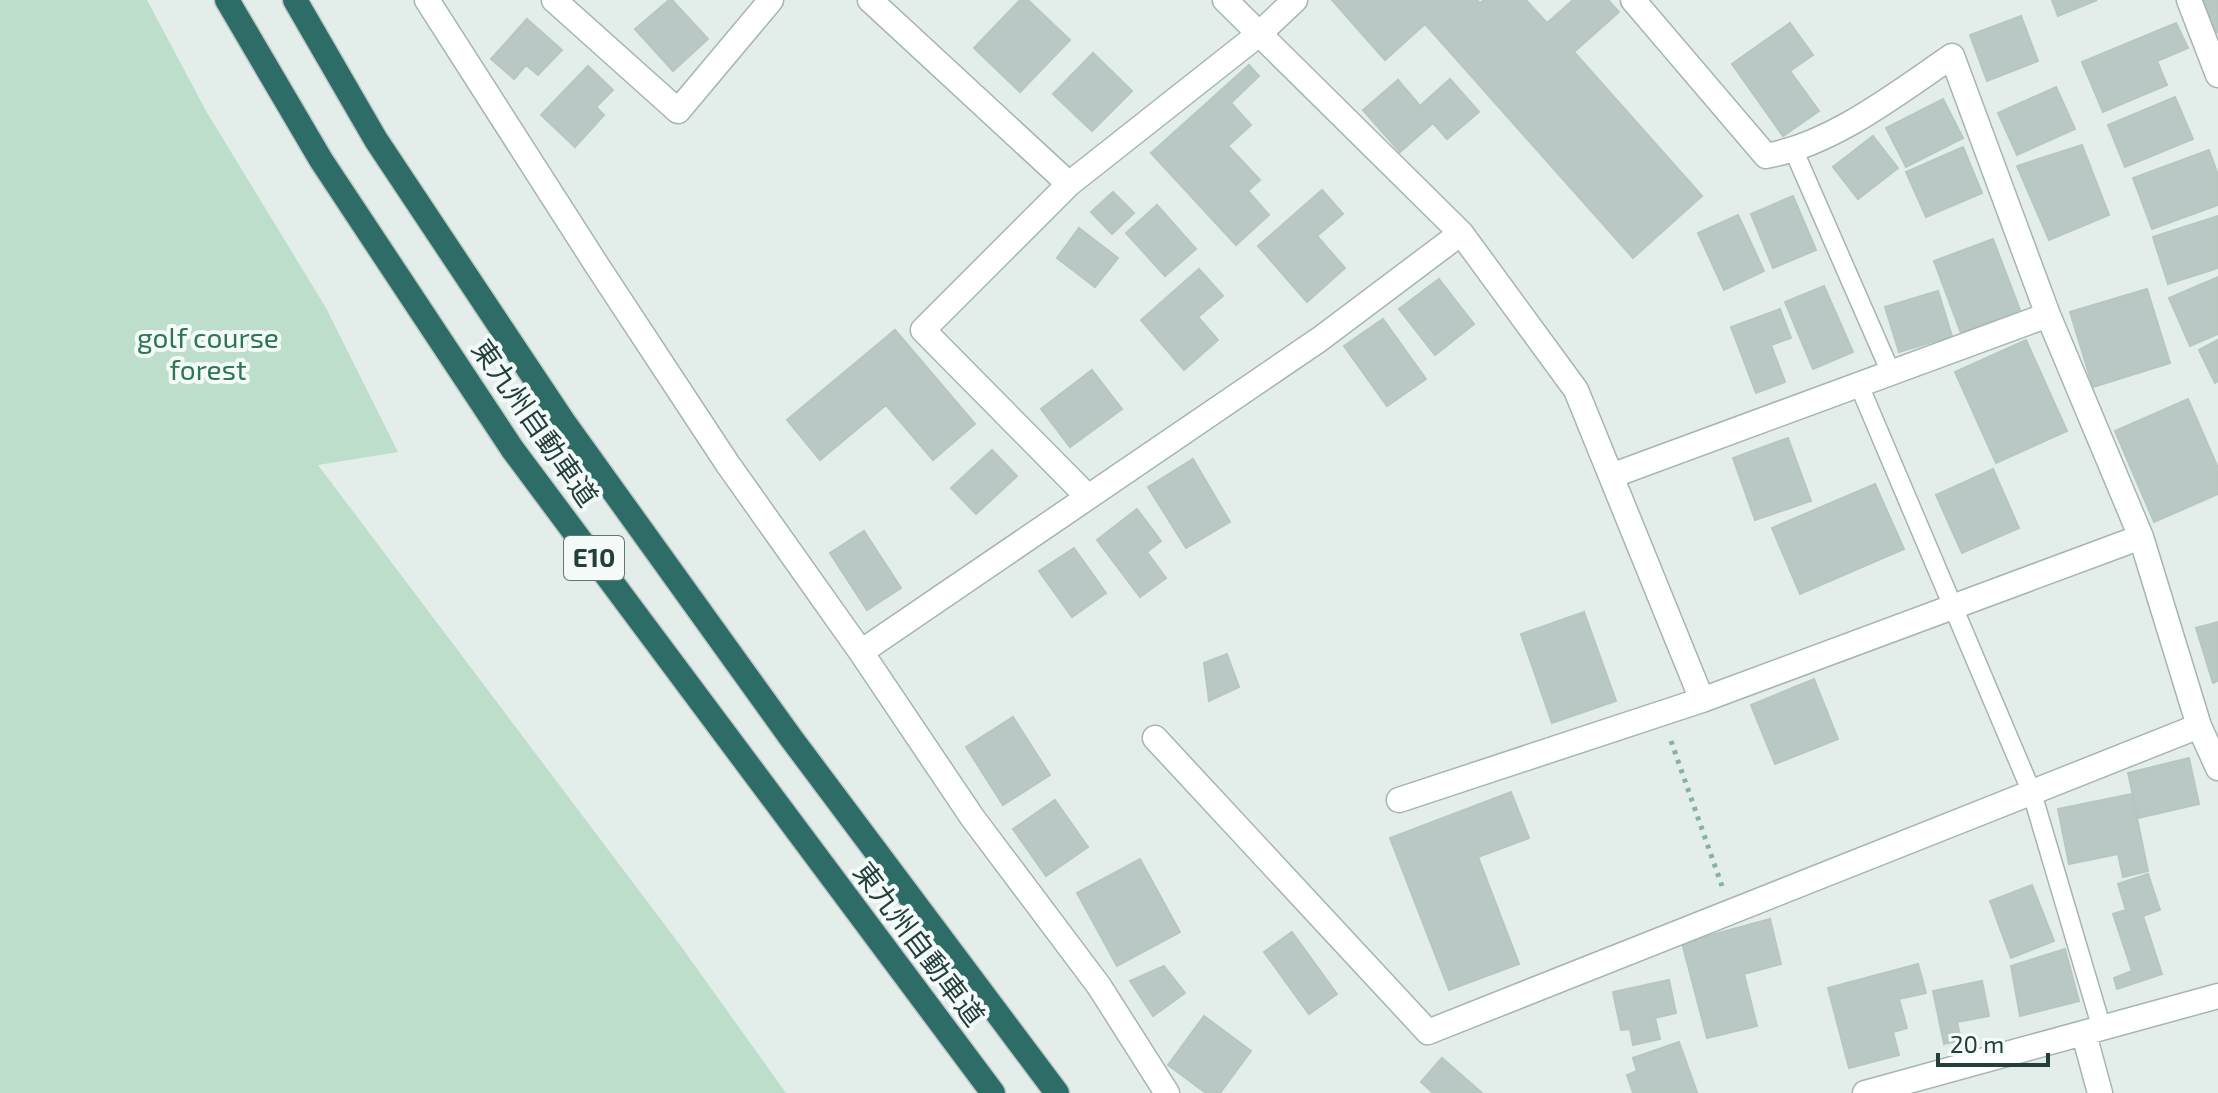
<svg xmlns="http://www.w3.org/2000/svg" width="2218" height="1093" viewBox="0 0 2218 1093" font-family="'Exo 2','Noto Sans JP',sans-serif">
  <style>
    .green { fill: #bcdecb }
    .building { fill: #b9c8c4; stroke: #b6c7c2; stroke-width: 2 }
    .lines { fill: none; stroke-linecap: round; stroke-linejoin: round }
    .service-casing { stroke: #a6b5b2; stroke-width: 21 }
    .minor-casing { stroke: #a6b5b2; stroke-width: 27 }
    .motorway-casing { stroke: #c1c9c8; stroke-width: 27 }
    .path { stroke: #84b1aa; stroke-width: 5; stroke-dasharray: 4 6; stroke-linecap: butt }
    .service { stroke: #fff; stroke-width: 18 }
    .minor { stroke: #fff; stroke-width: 24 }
    .motorway { stroke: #2e6c68; stroke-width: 24 }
    .labels { text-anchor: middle; stroke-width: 8; stroke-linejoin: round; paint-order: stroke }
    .shield { fill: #f4faf8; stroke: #627774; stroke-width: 2 }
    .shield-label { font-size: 26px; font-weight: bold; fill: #233f3c }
    .park-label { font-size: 28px; fill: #2c7654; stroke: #f4faf8 }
    .street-label { font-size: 28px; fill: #233f3c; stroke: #f4faf8 }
  </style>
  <rect width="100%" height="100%" fill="#e3edea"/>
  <!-- green -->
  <path class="green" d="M0,0H147L206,111L326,308L398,452L318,465L680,945L786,1093H0Z"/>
  <!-- building -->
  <path class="building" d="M669,0H672L708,39L673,71L635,29Z
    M1020,0H1028L1070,40L1020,92L974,48Z
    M1332,0H1477L1480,3L1484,0H1526L1547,23L1573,0H1608L1619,12L1574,52L1702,196L1633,258L1425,24L1385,60Z
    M2052,0H2097L2058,16Z
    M2199,0H2218V32L2211,35Z
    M2021,16L2038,61L1987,81L1970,35Z
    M527,19L562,50L538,75L526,65L514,79L491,59Z
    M1790,23L1813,55L1790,71L1819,111L1783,136L1732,64Z
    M2176,23L2188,48L2157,61L2167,85L2103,112L2082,62Z
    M1093,53L1132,91L1092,131L1053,94Z
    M1249,65L1259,76L1231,103L1251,125L1228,146L1260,180L1248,191L1269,215L1236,245L1151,153Z
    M588,66L613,90L596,107L604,115L575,147L541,115Z
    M1450,79L1479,112L1447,139L1433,123L1400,152L1363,110L1398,80L1420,106Z
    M2056,87L2075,129L2017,155L1998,113Z
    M2175,97L2193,139L2125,167L2108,125Z
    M1943,99L1963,138L1906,167L1886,128Z
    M1873,136L1898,168L1858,199L1833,167Z
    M2082,145L2109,215L2049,240L2017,166Z
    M1963,147L1982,193L1926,217L1906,172Z
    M2209,150L2218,175V205L2152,229L2133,178Z
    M1322,190L1343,214L1317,236L1345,268L1307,302L1258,246Z
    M1113,192L1134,213L1112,234L1091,212Z
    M1793,196L1816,250L1773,268L1751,214Z
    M1157,205L1196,249L1165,276L1126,233Z
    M1738,215L1764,271L1724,290L1698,233Z
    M2218,216V268L2168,284L2153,237Z
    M1079,228L1118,258L1095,287L1057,258Z
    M1993,239L2020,310L1961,333L1934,261Z
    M1199,269L1223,296L1198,317L1218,340L1184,370L1141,320Z
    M2218,277V334L2190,346L2169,298Z
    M1439,279L1474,324L1435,355L1399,309Z
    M1824,286L1853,352L1813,369L1785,302Z
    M2147,289L2170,363L2093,387L2070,312Z
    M1938,291L1952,336L1899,352L1885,307Z
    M1780,309L1791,338L1771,345L1785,382L1756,393L1731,327Z
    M1383,319L1426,379L1387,406L1344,346Z
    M895,330L975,424L933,460L886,405L820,460L787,420Z
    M2026,340L2067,431L1996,463L1955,372Z
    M2218,340V381L2215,383L2199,350Z
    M1092,370L1122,409L1070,447L1041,409Z
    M2188,399L2218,468V494L2154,522L2115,431Z
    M1788,438L1811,501L1755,520L1733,458Z
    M992,450L1017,476L976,514L951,488Z
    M1193,459L1230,522L1186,548L1148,487Z
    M1993,469L2019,528L1962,553L1936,495Z
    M1875,484L1904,549L1800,594L1772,528Z
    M1137,509L1161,541L1147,552L1166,578L1140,597L1097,540Z
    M864,531L901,588L867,610L830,553Z
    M1074,548L1106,593L1072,617L1039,571Z
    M1584,612L1616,701L1552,723L1521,634Z
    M2218,622V681L2213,683L2196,628Z
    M1227,654L1239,687L1209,701L1204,663Z
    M1814,679L1838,739L1775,764L1751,705Z
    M1013,717L1050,775L1003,805L966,747Z
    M2189,758L2199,804L2138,818L2128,773Z
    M1511,792L1529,838L1478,857L1519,964L1449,990L1390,838Z
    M2132,794L2148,871L2123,877L2118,854L2069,864L2058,809Z
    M1055,800L1088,847L1046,876L1013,829Z
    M1140,859L1180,932L1117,966L1077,893Z
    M2148,874L2160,910L2143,916L2162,974L2117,989L2114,978L2132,971L2113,914L2126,910L2118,884Z
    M2032,885L2054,941L2011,958L1990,901Z
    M1770,919L1781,964L1744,974L1757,1026L1707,1038L1682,943Z
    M1292,932L1337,994L1309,1014L1264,952Z
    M2065,949L2079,1001L2020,1016L2011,966Z
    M1918,964L1926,993L1899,999L1907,1028L1893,1032L1899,1055L1849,1068L1828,988Z
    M1164,966L1185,993L1153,1016L1130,981Z
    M1669,980L1676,1013L1655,1018L1660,1039L1633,1045L1630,1029L1621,1030L1613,992Z
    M1982,981L1989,1016L1957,1022L1961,1040L1944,1044L1933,991Z
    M1204,1016L1251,1051L1220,1093H1206L1168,1065Z
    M1679,1042L1697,1092L1633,1093L1627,1075L1637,1071L1633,1058Z
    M1442,1058L1482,1093H1433L1421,1082Z"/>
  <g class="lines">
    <!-- service casing -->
    <g class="service-casing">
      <path id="service" d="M1794,151L1891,373
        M1859,385L2032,793L2102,1029"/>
    </g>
    <!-- minor casing -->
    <g class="minor-casing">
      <path id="minor" d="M427,0L598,267L727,463L861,652L972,817L1099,986L1167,1093
        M554,0L678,111L771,0
        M870,0L1069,184
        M1225,0L1461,233L1576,390L1702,700
        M1633,0L1766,156C1833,144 1896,94 1952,56L2048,315L2141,537L2199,726L2218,768
        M2189,0L2218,75
        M1611,476L2048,315
        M1088,497L923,330L1069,184L1259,34L1295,0
        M861,652L1320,339L1461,233
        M1155,738L1428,1032L2199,726
        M1399,800L1702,700L2141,537
        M2084,1034L2100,1093
        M1865,1093L2218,996"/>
    </g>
    <!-- motorway casing -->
    <g class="motorway-casing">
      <path id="motorway" d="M227,0L321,160L513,450L993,1093
        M295,0L376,140L563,421L791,738L1057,1093"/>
    </g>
    <!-- path -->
    <path class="path" d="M1671,741L1722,886"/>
    <!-- service -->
    <use href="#service" class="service"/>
    <!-- minor -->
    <use href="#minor" class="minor"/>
    <!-- motorway -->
    <use href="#motorway" class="motorway"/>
  </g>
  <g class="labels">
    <!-- shield labels -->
    <rect class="shield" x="564" y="536" width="60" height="44" rx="6"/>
    <g class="shield-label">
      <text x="594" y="567">E10</text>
    </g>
    <!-- park labels -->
    <g class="park-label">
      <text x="208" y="348">golf course<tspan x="208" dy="32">forest</tspan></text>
    </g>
    <!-- street labels -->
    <g class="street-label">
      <text transform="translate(535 423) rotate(55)" y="10">東九州自動車道</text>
      <text transform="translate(919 944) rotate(53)" y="10">東九州自動車道</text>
    </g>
  </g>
  <!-- scale -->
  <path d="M1938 1053v12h110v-12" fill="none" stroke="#233f3c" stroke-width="4"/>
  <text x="1950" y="1053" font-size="24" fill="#233f3c" stroke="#f4faf8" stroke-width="6" paint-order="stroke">20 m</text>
</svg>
